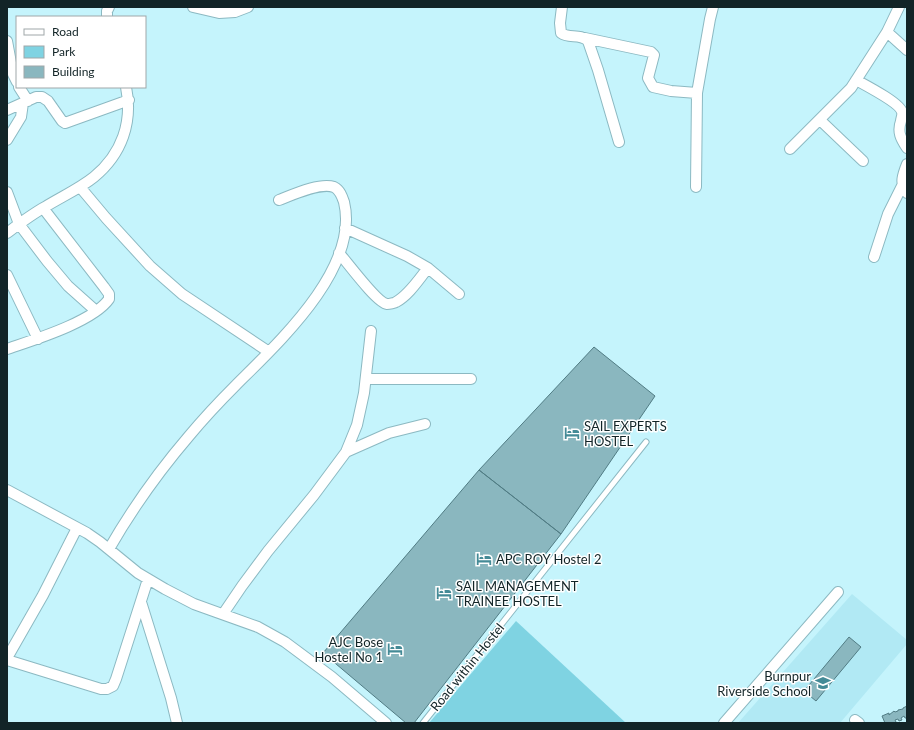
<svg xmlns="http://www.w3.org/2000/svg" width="914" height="730" viewBox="0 0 914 730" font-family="Lato,sans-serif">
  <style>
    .built { fill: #b1e9f4 }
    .green { fill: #7fd3e2 }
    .building { fill: #8ab7bf; stroke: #517c84 }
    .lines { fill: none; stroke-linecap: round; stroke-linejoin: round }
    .lane-casing { stroke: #8cb9c2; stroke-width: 7 }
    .street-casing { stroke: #8cb9c2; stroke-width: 12 }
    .lane { stroke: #fff; stroke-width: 5 }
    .street { stroke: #fff; stroke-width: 10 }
    .labels { text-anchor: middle; stroke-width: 3; stroke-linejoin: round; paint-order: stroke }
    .poi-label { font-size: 13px; fill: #122427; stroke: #fff; text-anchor: start }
    .street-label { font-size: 13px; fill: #122427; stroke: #fff }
  </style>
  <rect width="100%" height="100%" fill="#c5f4fc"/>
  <!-- built -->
  <path class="built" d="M852,594L907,640V644L840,723H738Z"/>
  <!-- green -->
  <path class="green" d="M516,621L626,723H429Z"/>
  <!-- building -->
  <path class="building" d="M594,347L655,396L561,534L479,470Z
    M479,470L561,534L414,723H406L323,653Z
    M849,637L861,647L816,701L804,691Z
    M907,706V718H905L904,716L901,718L902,720L899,721L898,719L895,720L896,722L894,723H885L882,716L889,713V715L894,711L895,712L898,711V710L903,709V708Z"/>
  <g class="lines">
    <!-- lane casing -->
    <g class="lane-casing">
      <path id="lane" d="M423,723L646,442"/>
    </g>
    <!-- street casing -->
    <g class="street-casing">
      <path id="street" d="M193,7L219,13L235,12L248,7
        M562,7L560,23L561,33C569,39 580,33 588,41L598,70L619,142
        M107,17V11L109,7
        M887,32L907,50
        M585,38L651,52L654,55L648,78L653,87L671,91L697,93
        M7,41L13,74L17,82
        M856,80C865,85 900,103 902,112C903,115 901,119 901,121C897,132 901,139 907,148
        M19,87L28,101
        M7,110L36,97H42L48,101L62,121L65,123L129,100
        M820,120L863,161
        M7,140L21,117L23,103
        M790,149L851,88L887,32L899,7
        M907,164C903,174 899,184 907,193
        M80,187L106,218L150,266L182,294L269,352
        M696,187L697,93L710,19L713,7
        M7,192L19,224L47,261L68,286L96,311
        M345,228L407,256L428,268L459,294
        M7,233C19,224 32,214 45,207C61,197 79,189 94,177C122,154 133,122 126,87
        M339,253C347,262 377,303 387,304C389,304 395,303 396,302C409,295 419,279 428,268
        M874,257L888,214L902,186
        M7,275L38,339
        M7,349C33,340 93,322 109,299V294L104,287L43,208
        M366,379H471
        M346,452L389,433L425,424
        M7,490L87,533L100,542L138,573L165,589L194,604L258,627L285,642L332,677L386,723
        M109,549C132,509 159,471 189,436C204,418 220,401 236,385C279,342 360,268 344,202C342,196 340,190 334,187C320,182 292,195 279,200
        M141,602L171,698L177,723
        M223,614L242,586L268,551L314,495L346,452L357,425L364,393L371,331
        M7,658L43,595L77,528
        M7,660L101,689H107L113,686L116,679L148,579
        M855,720L859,723
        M724,723L838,592"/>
    </g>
    <!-- lane -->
    <use href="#lane" class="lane"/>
    <!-- street -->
    <use href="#street" class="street"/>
  </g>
  <!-- icons -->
  <defs>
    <g id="hotel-bare" transform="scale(1.2)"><path d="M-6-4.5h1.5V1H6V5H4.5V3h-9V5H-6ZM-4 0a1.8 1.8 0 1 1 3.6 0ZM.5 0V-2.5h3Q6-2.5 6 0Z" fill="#448a96" stroke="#fff" stroke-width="2.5" paint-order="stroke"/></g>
    <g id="school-bare" transform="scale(1.2)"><path d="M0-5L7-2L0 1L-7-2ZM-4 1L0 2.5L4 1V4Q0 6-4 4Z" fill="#448a96" stroke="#fff" stroke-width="2.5" paint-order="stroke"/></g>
  </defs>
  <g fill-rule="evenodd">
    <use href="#hotel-bare" x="572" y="433"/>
    <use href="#hotel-bare" x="484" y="559"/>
    <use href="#hotel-bare" x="444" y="593"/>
    <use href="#hotel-bare" x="395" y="649"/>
    <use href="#school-bare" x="823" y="683"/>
  </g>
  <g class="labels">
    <!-- poi labels -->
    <g class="poi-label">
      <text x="584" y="431">SAIL EXPERTS<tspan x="584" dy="15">HOSTEL</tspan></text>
      <text x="496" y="564">APC ROY Hostel 2</text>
      <text x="456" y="591">SAIL MANAGEMENT<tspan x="456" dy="15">TRAINEE HOSTEL</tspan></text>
      <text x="383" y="647" text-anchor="end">AJC Bose<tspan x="383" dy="15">Hostel No 1</tspan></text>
      <text x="811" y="681" text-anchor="end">Burnpur<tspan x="811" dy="15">Riverside School</tspan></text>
    </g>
    <!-- street labels -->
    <g class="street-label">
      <text transform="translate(467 667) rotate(-51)" y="5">Road within Hostel</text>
    </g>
  </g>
  <!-- border -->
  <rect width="914" height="730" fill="none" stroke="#122427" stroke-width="16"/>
  <!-- legend -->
  <rect x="16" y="16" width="130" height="72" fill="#ffffff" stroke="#a0a7a9"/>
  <rect x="24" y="29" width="20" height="6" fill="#ffffff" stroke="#a0a7a9"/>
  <text x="52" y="36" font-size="12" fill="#122427">Road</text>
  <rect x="24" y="46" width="20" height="12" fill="#7fd3e2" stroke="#a0a7a9"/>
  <text x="52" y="56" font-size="12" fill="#122427">Park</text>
  <rect x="24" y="66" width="20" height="12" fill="#8ab7bf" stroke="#a0a7a9"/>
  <text x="52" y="76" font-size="12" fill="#122427">Building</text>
</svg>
